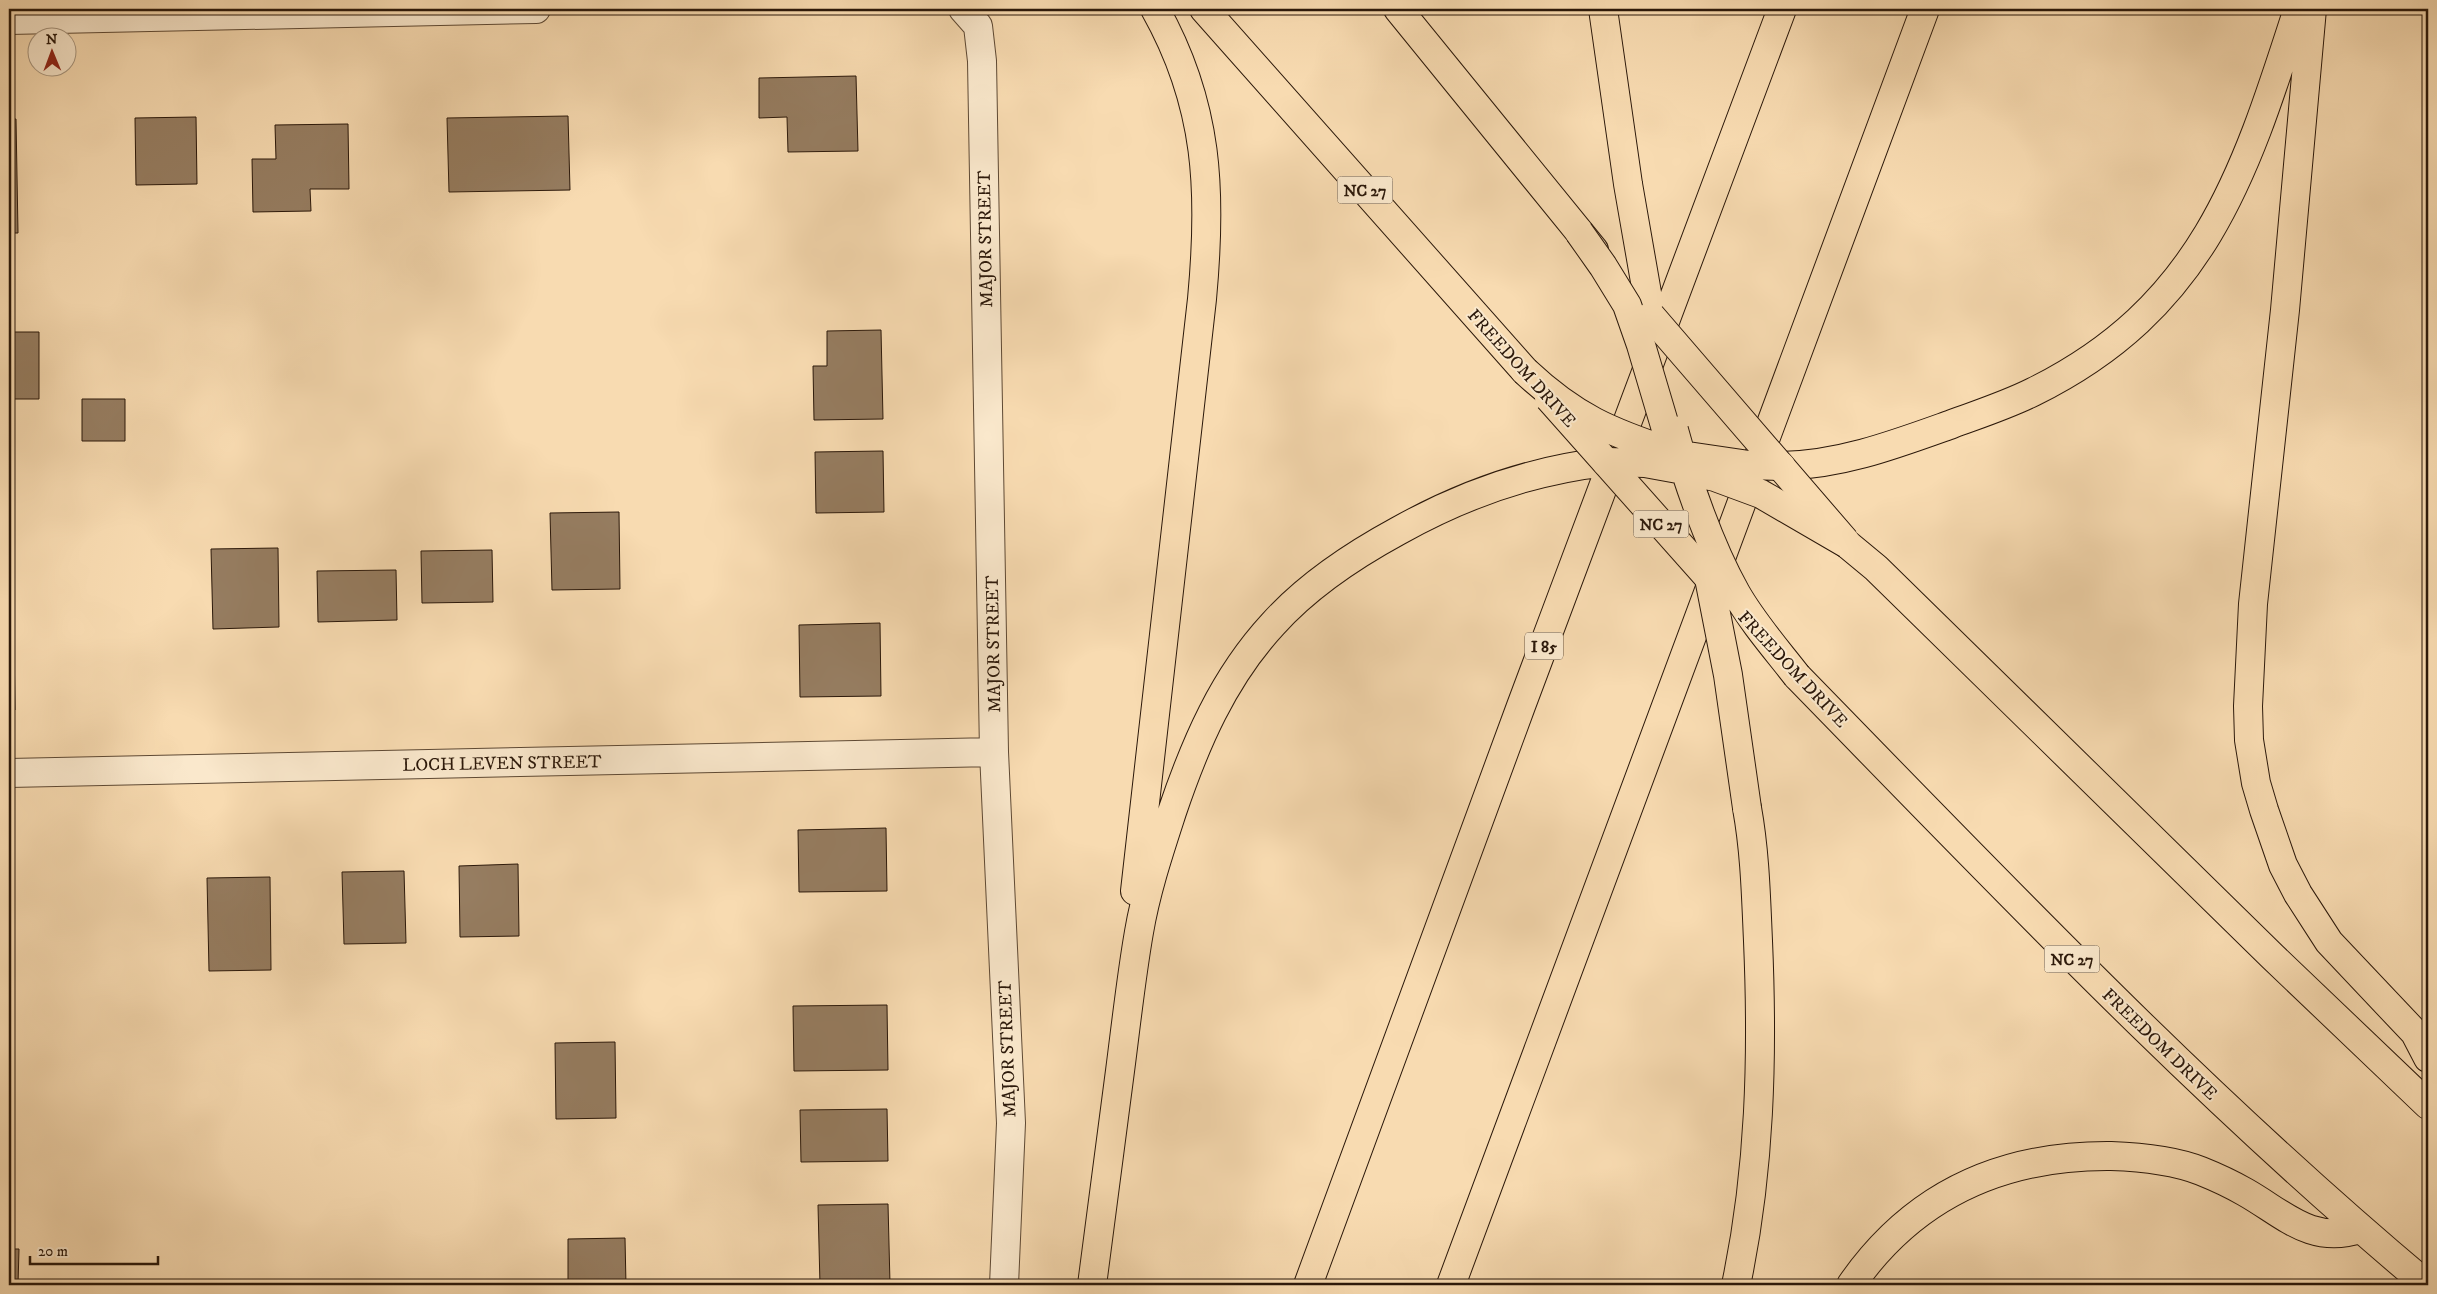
<svg xmlns="http://www.w3.org/2000/svg" width="2437" height="1294" viewBox="0 0 2437 1294" font-family="'IM FELL DW Pica',serif">
  <style>
    .building { fill: #967d61; stroke: #2b180a }
    .lines { fill: none; stroke-linecap: round; stroke-linejoin: round }
    .street-casing { stroke: #5e4934; stroke-width: 30 }
    .primary-casing { stroke: #2b180a; stroke-width: 30 }
    .highway-casing { stroke: #2b180a; stroke-width: 30 }
    .street { stroke: #fae8cc; stroke-width: 28 }
    .primary { stroke: #f8dbb1; stroke-width: 28 }
    .highway { stroke: #f8dbb1; stroke-width: 28 }
    .primary-bridge-casing { stroke: #2b180a; stroke-width: 30; stroke-linecap: butt }
    .highway-bridge-casing { stroke: #2b180a; stroke-width: 30; stroke-linecap: butt }
    .primary-bridge { stroke: #f8dbb1; stroke-width: 28 }
    .highway-bridge { stroke: #f8dbb1; stroke-width: 28 }
    .labels { text-anchor: middle; stroke-width: 4; stroke-linejoin: round; paint-order: stroke }
    .shield { fill: #fae8cc; stroke: #695644; stroke-width: 1 }
    .shield-label { font-size: 16px; font-weight: bold; fill: #2b180a }
    .street-label { font-size: 18px; fill: #2b180a; stroke: #fae8cc }
  </style>
  <rect width="100%" height="100%" fill="#f8dbb1"/>
  <filter id="stains"><feTurbulence type="fractalNoise" baseFrequency=".004" numOctaves="4"/><feColorMatrix values="0 0 0 0 .2 0 0 0 0 .09 0 0 0 0 .02 0 0 0 .5 -.17"/></filter>
  <radialGradient id="worn" r=".72"><stop offset=".6" stop-color="#630" stop-opacity="0"/><stop offset="1" stop-color="#630" stop-opacity=".3"/></radialGradient>
  <!-- building -->
  <path class="building" d="M856,76L858,151L788,152L787,117L759,118V78Z
    M568,116L570,190L449,192L447,118Z
    M196,117L197,184L136,185L135,118Z
    M9,119H16L18,233H9Z
    M348,124L349,189H310L311,211L253,212L252,159H276L275,125Z
    M881,330L883,419L814,420L813,366H827V331Z
    M9,332H39V399H9Z
    M82,399H125V441H82Z
    M883,451L884,512L816,513L815,452Z
    M9,498H13L12,566H9Z
    M619,512L620,589L552,590L550,513Z
    M278,548L279,627L213,629L211,549Z
    M492,550L493,602L422,603L421,551Z
    M396,570L397,620L318,622L317,571Z
    M880,623L881,696L800,697L799,625Z
    M9,640H14L15,710H9Z
    M886,828L887,891L799,892L798,830Z
    M518,864L519,936L460,937L459,866Z
    M404,871L406,943L344,944L342,872Z
    M270,877L271,970L209,971L207,878Z
    M887,1005L888,1070L794,1071L793,1006Z
    M615,1042L616,1118L556,1119L555,1043Z
    M887,1109L888,1161L801,1162L800,1110Z
    M888,1204L890,1284L820,1285L818,1205Z
    M625,1238L626,1285H568V1239Z
    M9,1249H19L18,1285L9,1284Z"/>
  <g class="lines">
    <!-- street casing -->
    <g class="street-casing">
      <path id="street" d="M963,9L978,26L982,61L994,752L1011,1123L1004,1285
        M9,20L536,9
        M9,773L994,752"/>
    </g>
    <!-- primary casing -->
    <g class="primary-casing">
      <path id="primary" d="M1204,9L1525,371
        M1398,9L1594,250
        M1847,544L1876,568L2273,957L2428,1105
        M1797,676C2001,885 2202,1097 2427,1285"/>
    </g>
    <!-- highway casing -->
    <g class="highway-casing">
      <path id="highway" d="M1603,9L1628,184L1651,316
        M2312,9L2285,310L2253,604L2248,706L2249,740L2256,783L2264,810L2283,865L2298,894L2329,942L2415,1033L2428,1058
        M1781,466C1841,465 1896,444 1952,424C1979,414 2007,405 2033,392C2203,308 2244,177 2298,9
        M1135,891L1202,299C1212,192 1209,105 1155,9
        M1092,1285C1101,1214 1111,1143 1120,1071C1126,1025 1131,978 1139,932C1146,891 1159,852 1172,812C1195,744 1223,678 1273,624C1308,585 1352,556 1398,531C1464,494 1532,470 1606,462
        M1308,1285L1521,706L1782,9
        M1451,1285L1925,9
        M1736,1285C1760,1172 1763,1057 1758,941C1756,897 1755,852 1747,808
        M1851,1285C1914,1194 2003,1155 2111,1156C2141,1157 2173,1160 2201,1171C2216,1177 2231,1184 2245,1192C2284,1214 2311,1245 2360,1229"/>
    </g>
    <!-- street -->
    <use href="#street" class="street"/>
    <!-- primary -->
    <use href="#primary" class="primary"/>
    <!-- highway -->
    <use href="#highway" class="highway"/>
    <!-- primary-bridge casing -->
    <g class="primary-bridge-casing">
      <path id="primary-bridge" d="M1651,316L1845,541
        M1549,398L1725,596"/>
    </g>
    <!-- highway-bridge casing -->
    <g class="highway-bridge-casing">
      <path id="highway-bridge" d="M1579,232L1603,266L1627,305L1641,345L1673,453
        M1525,371C1575,418 1610,432 1673,453
        M1674,430L1681,455L1749,465L1781,466
        M1606,462L1645,463L1678,469
        M1685,470C1699,513 1714,554 1736,593C1753,623 1776,649 1797,676
        M1689,471L1715,477L1761,494L1847,544
        M1709,578L1728,675L1747,808"/>
    </g>
    <!-- primary-bridge -->
    <use href="#primary-bridge" class="primary-bridge"/>
    <!-- highway-bridge -->
    <use href="#highway-bridge" class="highway-bridge"/>
  </g>
  <g class="labels">
    <!-- shield labels -->
    <g class="shield">
      <rect x="1337.5" y="176.5" width="55" height="27" rx="4"/>
      <rect x="1633.5" y="510.5" width="55" height="27" rx="4"/>
      <rect x="1525" y="632.5" width="38" height="27" rx="4"/>
      <rect x="2044.5" y="945.5" width="55" height="27" rx="4"/>
    </g>
    <g class="shield-label">
      <text x="1365" y="196">NC 27</text>
      <text x="1661" y="530">NC 27</text>
      <text x="1544" y="652">I 85</text>
      <text x="2072" y="965">NC 27</text>
    </g>
    <!-- street labels -->
    <g class="street-label">
      <text transform="translate(985 239) rotate(-91)" y="6">MAJOR STREET</text>
      <text transform="translate(1522 368) rotate(48)" y="6">FREEDOM DRIVE</text>
      <text transform="translate(993 644) rotate(-91)" y="6">MAJOR STREET</text>
      <text transform="translate(1793 669) rotate(47)" y="6">FREEDOM DRIVE</text>
      <text transform="translate(502 763) rotate(-1)" y="6">LOCH LEVEN STREET</text>
      <text transform="translate(2160 1044) rotate(44)" y="6">FREEDOM DRIVE</text>
      <text transform="translate(1007 1049) rotate(-92)" y="6">MAJOR STREET</text>
    </g>
  </g>
  <!-- margin -->
  <rect width="2437" height="1294" fill="none" stroke="#f8dbb1" stroke-width="30"/>
  <rect x="10" y="10" width="2417" height="1274" fill="none" stroke="#2b180a" stroke-width="2.5"/>
  <rect x="15" y="15" width="2407" height="1264" fill="none" stroke="#2b180a"/>
  <!-- north arrow -->
  <g transform="translate(52 52) rotate(359)"><circle r="24" fill="#fae8cc" stroke="#a7957e"/>
  <path d="M0-4L9 19L0 12L-9 19Z" fill="#8f2418"/>
  <text y="-8" font-size="14" font-weight="bold" text-anchor="middle" fill="#2b180a">N</text>
  </g>
  <!-- scale -->
  <path d="M30 1256v8h128v-8" fill="none" stroke="#2b180a" stroke-width="2.5"/>
  <text x="38" y="1256" font-size="15" fill="#2b180a" stroke="#fae8cc" stroke-width="4" paint-order="stroke">20 m</text>
  <rect width="100%" height="100%" filter="url(#stains)"/>
  <rect width="100%" height="100%" fill="url(#worn)"/>
</svg>
